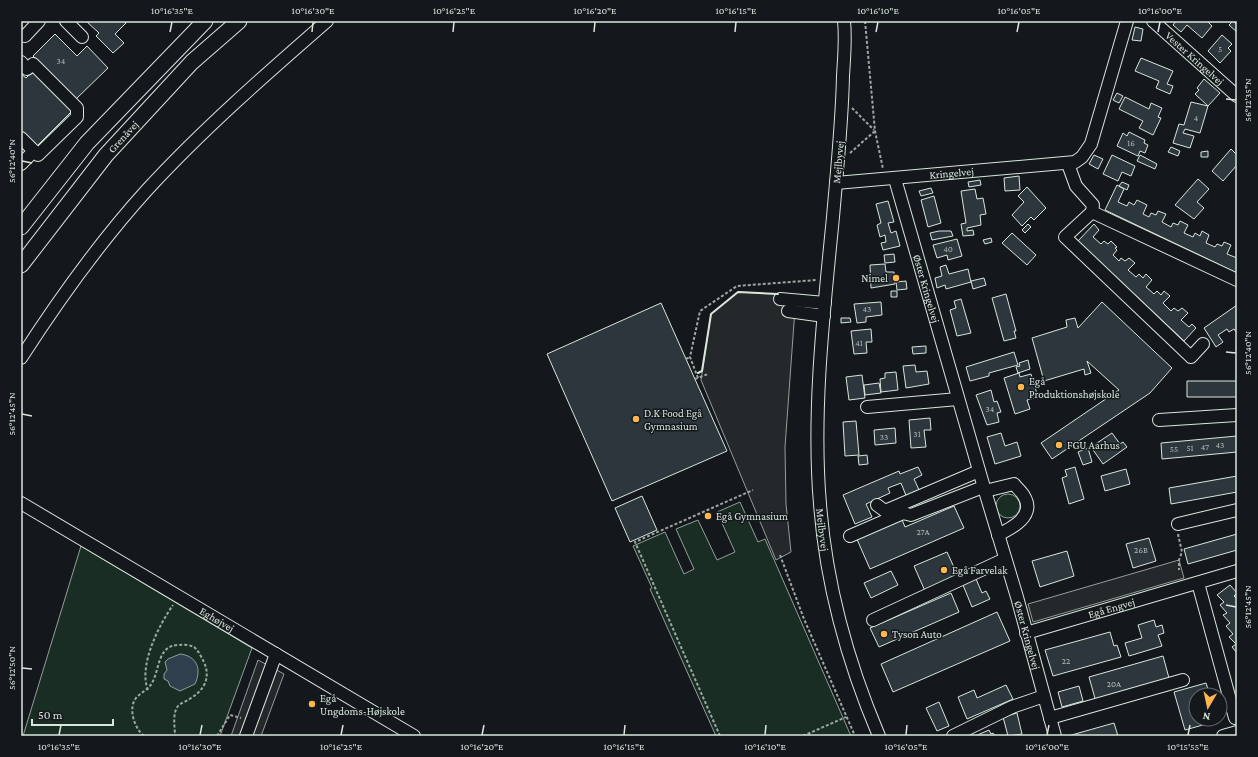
<svg xmlns="http://www.w3.org/2000/svg" width="1258" height="757" viewBox="0 0 1258 757" font-family="'Crimson Pro',serif">
  <style>
    .green { fill: #1a2d24; stroke: #939e99 }
    .parking { fill: #24282b; stroke: #939e99 }
    .water { fill: #2f3f4d; stroke: #939e99 }
    .building { fill: #2c363c; stroke: #d8e6dc }
    .lines { fill: none; stroke-linecap: round; stroke-linejoin: round }
    .minor-casing { stroke: #d8e6dc; stroke-width: 14 }
    .major-casing { stroke: #d8e6dc; stroke-width: 17 }
    .path { stroke: #9da8a2; stroke-width: 2; stroke-dasharray: 3 2; stroke-linecap: butt }
    .minor { stroke: #14181c; stroke-width: 12 }
    .major { stroke: #14181c; stroke-width: 15 }
    .wall { stroke: #d8e6dc; stroke-width: 2 }
    .ticks { fill: none; stroke: #d8e6dc; stroke-width: 1.5 }
    .poi-dot { fill: #ffb74d; stroke: #14181c; stroke-width: 1.5 }
    .labels { text-anchor: middle; stroke-width: 3; stroke-linejoin: round; paint-order: stroke }
    .number-label { font-size: 9px; fill: #adbab4 }
    .street-label { font-size: 11px; fill: #d8e6dc; stroke: #14181c }
    .poi-label { font-size: 11px; fill: #d8e6dc; stroke: #14181c; text-anchor: start }
    .neatline { fill: none; stroke: #d8e6dc; stroke-width: 1.5 }
    .ticks-label { font-size: 10px; text-anchor: middle; fill: #d8e6dc }
  </style>
  <rect width="100%" height="100%" fill="#14181c"/>
  <!-- green -->
  <path class="green" d="M996 506a12 12 0 1 1 24 0a12 12 0 1 1-24 0Z
    M740,502L758,542L765,539L851,736H716L650,589L652,588L633,546L665,532L684,574L694,569L676,529L698,520L717,560L735,552L717,512Z
    M81,546L252,648L220,736H23Z"/>
  <!-- parking -->
  <path class="parking" d="M738,292L796,295L785,447L786,504L791,552L776,560L701,380L711,314Z
    M1179,560L1184,578L1033,622L1028,604Z
    M258,660L284,674L261,736H231Z"/>
  <!-- water -->
  <path class="water" d="M180,654C197,656 202,669 195,684L180,691L170,686L168,681L164,679V674L167,670L165,662L168,659Z"/>
  <!-- building -->
  <path class="building" d="M86,21H124L126,23L115,34L124,43L113,53L96,36L99,33Z
    M1176,21H1207L1212,26L1202,38L1187,25L1181,32L1173,25Z
    M1233,21L1237,25V32L1229,25Z
    M1135,27L1143,29L1141,41L1132,40Z
    M55,34L77,56L87,46L108,68L76,99L33,56Z
    M1222,35L1232,44L1228,48L1231,51L1220,63L1208,51Z
    M1141,58L1173,71L1167,84L1173,86L1170,94L1156,88L1159,81L1135,71Z
    M33,71L72,111L34,149L21,135V74L26,78Z
    M1204,79L1220,93L1208,106L1195,94L1199,90L1197,88Z
    M1117,93L1123,96L1119,103L1113,100Z
    M1125,97L1149,109L1151,103L1162,108L1158,117L1161,118L1153,135L1139,128L1143,121L1119,109Z
    M1191,102L1208,106L1200,133L1185,129L1183,133L1194,136L1190,148L1173,143L1179,124L1184,125Z
    M1129,132L1145,140L1144,143L1148,145L1145,153L1140,151L1138,156L1117,146L1123,133L1127,136Z
    M1171,147L1180,151L1178,156L1168,152Z
    M1231,149L1237,155V165L1223,181L1212,171Z
    M1208,151V157H1201V152Z
    M1094,155L1103,159L1098,169L1089,164Z
    M1112,155L1135,166L1131,176L1122,172L1118,181L1103,174Z
    M1140,155L1157,164L1155,169L1137,161Z
    M1019,176L1020,190L1005,191L1004,178Z
    M1198,179L1209,189L1197,202L1204,208L1194,219L1175,205Z
    M980,180L981,185L969,187L968,182Z
    M1122,182L1129,185L1127,190L1119,186Z
    M1117,185L1124,189L1118,202L1127,206L1129,202L1134,205L1137,200L1147,205L1143,214L1149,217L1151,213L1156,215L1158,211L1166,214L1162,222L1171,227L1173,223L1178,225L1180,221L1188,225L1184,233L1193,237L1195,233L1200,236L1202,231L1209,235L1206,243L1215,247L1217,244L1222,246L1224,242L1231,245L1227,254L1237,258V273L1105,210Z
    M1027,187L1046,208L1034,220L1031,217L1022,226L1012,215L1024,202L1018,196Z
    M931,188L933,193L921,196L919,191Z
    M975,189L977,199L983,198L986,214L980,215L981,225L967,228V231L973,230L974,235L963,236L961,224L966,223L961,191Z
    M934,196L941,223L928,227L921,200Z
    M888,201L894,222L888,223L891,233L896,231L900,246L883,250L881,243L886,242L885,235L880,237L877,225L881,223L876,204Z
    M1028,224L1031,227L1025,233L1022,230Z
    M1094,224L1099,230L1093,237L1101,244L1104,241L1108,244L1111,241L1117,247L1115,248L1117,250L1113,255L1119,261L1121,258L1125,261L1129,258L1135,263L1128,270L1136,277L1139,274L1143,278L1146,274L1152,280L1146,287L1154,294L1157,291L1161,295L1164,291L1170,296L1163,303L1171,311L1174,308L1178,311L1182,308L1188,313L1181,320L1189,327L1192,324L1196,328L1184,341L1078,241Z
    M939,231H951L953,236L932,240L930,233Z
    M1012,233L1036,255L1027,265L1002,243Z
    M991,238L992,242L985,244L983,240Z
    M957,239L962,256L948,260L947,255L937,258L933,245Z
    M894,254L895,262L885,263L884,255Z
    M885,264L886,272H894L895,284L871,288L870,265Z
    M946,265L949,274L968,269L971,282L946,289L945,285L937,288L935,278L942,276L940,267Z
    M984,278L986,285L973,289L971,281Z
    M906,281L907,289L897,290L896,282Z
    M891,291H897V297H891Z
    M1006,294L1016,331H1014L1016,338L1004,341L992,298Z
    M961,299L971,333L957,336L950,310L956,308L954,301Z
    M881,302L882,315L866,317V322L857,323L854,304Z
    M1102,302L1172,368L1150,393L1052,459L1041,443L1119,390L1087,361L1091,373L1085,375L1084,369L1044,381L1032,338L1067,327L1066,320L1075,318L1078,328Z
    M661,303L727,451L612,501L547,354Z
    M1237,305V333L1234,329L1229,332L1227,329L1218,335L1223,342L1216,347L1204,328Z
    M841,318H850L851,322L841,323Z
    M871,329L872,342H866L867,353L854,354L851,331Z
    M926,346V353L913,354L912,347Z
    M1014,352L1018,365L989,373V376L970,381L966,367Z
    M1028,360L1030,369L1018,373L1016,367L1020,366L1019,363Z
    M915,365L916,372L927,371L929,384L906,388L903,366Z
    M896,372L898,390L881,392L880,379L885,378V373Z
    M1019,373L1020,377L1031,374L1038,397L1027,400L1030,409L1015,414L1004,378Z
    M862,375L865,398L849,400L846,377Z
    M1187,381H1237V397H1187Z
    M879,383L881,393L865,395L864,385Z
    M991,390L994,402L997,401L1001,412L997,413L999,422L987,425L976,395Z
    M930,418L931,430H924L926,447L911,448L909,420Z
    M856,421L859,455L845,456L843,422Z
    M895,428L896,443L875,445L874,430Z
    M1001,433L1005,446L1017,442L1021,456L995,464L987,437Z
    M1112,433L1120,444L1123,442L1127,447L1103,464L1091,447Z
    M1237,436V452L1162,459L1161,443Z
    M1088,448L1092,462L1083,465L1078,452Z
    M867,455L868,464L859,465L858,456Z
    M918,467L922,475L914,479L920,492L907,498L901,483L888,488L890,493L866,504L872,517L855,524L843,495L899,471L900,474Z
    M1075,467L1084,499L1069,504L1062,478L1067,476L1065,470Z
    M1126,469L1130,484L1105,491L1101,476Z
    M1237,476V492L1171,504L1169,488Z
    M642,496L657,530L630,542L615,508Z
    M954,506L964,528L870,569L856,537L901,517L905,527Z
    M1237,534V550L1188,564L1184,549Z
    M1149,538L1156,561L1133,568L1126,544Z
    M1067,551L1074,576L1040,587L1032,561Z
    M947,552L958,576L925,591L914,566Z
    M891,571L898,585L871,598L864,583Z
    M976,579L982,593L986,591L990,599L972,607L963,585Z
    M1230,585L1237,593L1234,596L1237,599V653L1232,647L1236,644L1229,637L1233,634L1226,626L1230,623L1223,615L1227,613L1220,605L1224,602L1217,595Z
    M951,593L959,612L879,647L870,628Z
    M997,612L1010,641L893,692L881,664Z
    M1154,620L1156,627L1162,625L1164,633L1158,635L1162,646L1129,656L1125,643L1142,638L1138,625Z
    M1110,632L1114,646L1117,645L1121,657L1053,676L1045,650Z
    M1163,656L1169,678L1096,702L1089,677Z
    M1206,683L1210,695H1196V719H1217V721L1185,730L1174,692Z
    M1006,685L1013,699L967,719L958,697L974,690L977,698Z
    M1079,686L1083,701L1062,707L1058,692Z
    M939,702L949,726L937,731L926,708Z
    M1017,713L1022,734L1008,736L1003,717Z
    M1114,723L1118,736H1068Z
    M989,730L991,734L993,733L995,736H975Z"/>
  <g class="lines">
    <!-- minor casing -->
    <g class="minor-casing">
      <g id="minor">
        <path d="M66,21L82,37"/>
        <path id="s1" d="M844,21C846,39 844,58 843,76C842,123 837,170 833,217C824,309 812,412 820,504C826,584 848,663 879,736"/>
        <path id="s2" d="M1153,21L1237,96"/>
        <path d="M25,36L39,21"/>
        <path d="M21,62L27,69L33,64L77,108V117L38,155L21,138"/>
        <path d="M21,164L34,151"/>
        <path d="M1068,164L1076,186L1093,205L1092,212"/>
        <path id="s3" d="M895,179L985,491L1017,597L1055,736"/>
        <path id="s4" d="M836,183L1075,162L1082,157L1091,144L1127,21"/>
        <path d="M780,299L825,303"/>
        <path d="M788,311L824,316"/>
        <path d="M1203,344L1191,357L1065,237L1092,212L1237,280"/>
        <path d="M21,358C59,299 99,243 146,191C202,130 265,75 327,21"/>
        <path d="M867,407L958,399"/>
        <path d="M1159,420L1237,415"/>
        <path d="M985,491L1014,484C1017,488 1022,492 1024,496C1036,516 1012,528 998,535"/>
        <path id="s5" d="M21,503L414,736"/>
        <path d="M877,505L885,511L979,471"/>
        <path d="M1178,524L1237,510"/>
        <path d="M850,536L903,513L911,515L983,487"/>
        <path d="M1198,583L1235,718"/>
        <path d="M873,620L1005,559"/>
        <path id="s6" d="M1026,633L1237,571"/>
        <path d="M1050,718L1183,680"/>
        <path d="M246,736L276,654"/>
        <path d="M953,736L1012,707L1044,696"/>
        <path d="M1223,736L1237,732"/>
      </g>
    </g>
    <!-- major casing -->
    <g class="major-casing">
      <g id="major">
        <path d="M21,227L87,143L205,21"/>
        <path id="s7" d="M21,265L106,155L192,62L239,21"/>
      </g>
    </g>
    <!-- path -->
    <path class="path" d="M865,21L875,131L883,169
      M852,108L874,130
      M850,153L875,131
      M686,359L690,357
      M698,378L690,357L700,311L737,286L816,280
      M695,379L708,374
      M1178,534L1182,552L1179,560V570
      M780,555L804,619L855,736
      M148,690C138,666 159,625 173,605
      M144,736C134,728 128,708 136,698C142,691 149,690 153,681C160,667 158,645 179,645C184,644 190,645 194,647C199,651 201,657 204,662C211,678 204,690 191,698C187,701 181,703 178,706C172,714 175,727 175,736
      M217,736L230,715L241,718
      M720,736L635,542L753,490
      M803,736L846,717"/>
    <!-- minor -->
    <use href="#minor" class="minor"/>
    <!-- major -->
    <use href="#major" class="major"/>
    <!-- wall -->
    <path class="wall" d="M698,373L702,371L711,314L738,292L778,294"/>
  </g>
  <!-- ticks -->
  <path class="ticks" d="M170,32L172,22M312,32L313,22M453,32L454,22M594,32L595,22M735,32L736,22M876,32L878,22M1017,32L1019,22M1158,32L1160,22M1226,99L1236,100M22,161L32,163M1226,352L1236,353M22,414L32,416M1226,605L1236,607M22,668L32,669M59,735L61,725M200,735L202,725M341,735L343,725M482,735L484,725M624,735L625,725M765,735L766,725M906,735L907,725M1047,735L1049,725M1188,735L1190,725"/>
  <!-- markers -->
  <g class="poi-dot">
    <circle cx="896" cy="278" r="4"/>
    <circle cx="1021" cy="387" r="4"/>
    <circle cx="636" cy="419" r="4"/>
    <circle cx="1059" cy="445" r="4"/>
    <circle cx="708" cy="516" r="4"/>
    <circle cx="944" cy="570" r="4"/>
    <circle cx="884" cy="634" r="4"/>
    <circle cx="312" cy="704" r="4"/>
  </g>
  <g class="labels">
    <!-- number labels -->
    <g class="number-label">
      <text x="1220" y="52">5</text>
      <text x="61" y="64">34</text>
      <text x="1196" y="121">4</text>
      <text x="1131" y="146">16</text>
      <text x="948" y="252">40</text>
      <text x="867" y="312">43</text>
      <text x="859" y="346">41</text>
      <text x="990" y="412">34</text>
      <text x="917" y="437">31</text>
      <text x="884" y="440">33</text>
      <text x="1220" y="448">43</text>
      <text x="1205" y="450">47</text>
      <text x="1190" y="451">51</text>
      <text x="1174" y="452">55</text>
      <text x="923" y="535">27A</text>
      <text x="1141" y="553">26B</text>
      <text x="1066" y="664">22</text>
      <text x="1114" y="687">20A</text>
    </g>
    <!-- street labels -->
    <g class="street-label">
      <text dy="4" stroke="none"><textPath href="#s2" startOffset="56">Vester Kringelvej</textPath></text>
      <text dy="4" stroke="none"><textPath href="#s7" startOffset="164">Grenåvej</textPath></text>
      <text transform="translate(838 162) rotate(-85)" y="4">Mejlbyvej</text>
      <text dy="4" stroke="none"><textPath href="#s4" startOffset="116">Kringelvej</textPath></text>
      <text dy="4" stroke="none"><textPath href="#s3" startOffset="114">Øster Kringelvej</textPath></text>
      <text dy="4" stroke="none"><textPath href="#s1" startOffset="510">Mejlbyvej</textPath></text>
      <text dy="4" stroke="none"><textPath href="#s6" startOffset="89">Egå Engvej</textPath></text>
      <text dy="4" stroke="none"><textPath href="#s5" startOffset="228">Eghøjvej</textPath></text>
      <text dy="4" stroke="none"><textPath href="#s3" startOffset="475">Øster Kringelvej</textPath></text>
    </g>
    <!-- poi labels -->
    <g class="poi-label">
      <text x="888" y="282" text-anchor="end">Nimel</text>
      <text x="1029" y="385">Egå<tspan x="1029" dy="13">Produktionshøjskole</tspan></text>
      <text x="644" y="417">D.K Food Egå<tspan x="644" dy="13">Gymnasium</tspan></text>
      <text x="1067" y="449">FGU Aarhus</text>
      <text x="716" y="520">Egå Gymnasium</text>
      <text x="952" y="574">Egå Farvelak</text>
      <text x="892" y="638">Tyson Auto</text>
      <text x="320" y="702">Egå<tspan x="320" dy="13">Ungdoms-Højskole</tspan></text>
    </g>
  </g>
  <!-- border -->
  <rect width="1258" height="757" fill="none" stroke="#14181c" stroke-width="44"/>
  <!-- north arrow -->
  <g transform="translate(1208 707) rotate(189)"><circle r="19" fill="#14181c" stroke="#626a69"/>
  <path d="M0-3L7 15L0 10L-7 15Z" fill="#ffb74d"/>
  <text y="-6" font-size="11" font-weight="bold" text-anchor="middle" fill="#d8e6dc">N</text>
  </g>
  <!-- scale -->
  <path d="M32 719v6h81v-6" fill="none" stroke="#d8e6dc" stroke-width="2"/>
  <text x="38" y="719" font-size="12" fill="#d8e6dc" stroke="#14181c" stroke-width="3" paint-order="stroke">50 m</text>
  <rect x="22" y="22" width="1214" height="713" class="neatline"/>
  <g class="ticks-label">
    <text x="172" y="14">10°16'35"E</text>
    <text x="313" y="14">10°16'30"E</text>
    <text x="454" y="14">10°16'25"E</text>
    <text x="595" y="14">10°16'20"E</text>
    <text x="736" y="14">10°16'15"E</text>
    <text x="878" y="14">10°16'10"E</text>
    <text x="1019" y="14">10°16'05"E</text>
    <text x="1160" y="14">10°16'00"E</text>
    <text transform="translate(1247 100) rotate(-90)" y="4">56°12'35"N</text>
    <text transform="translate(11 161) rotate(-90)" y="4">56°12'40"N</text>
    <text transform="translate(1247 353) rotate(-90)" y="4">56°12'40"N</text>
    <text transform="translate(11 414) rotate(-90)" y="4">56°12'45"N</text>
    <text transform="translate(1247 607) rotate(-90)" y="4">56°12'45"N</text>
    <text transform="translate(11 668) rotate(-90)" y="4">56°12'50"N</text>
    <text x="59" y="750">10°16'35"E</text>
    <text x="200" y="750">10°16'30"E</text>
    <text x="341" y="750">10°16'25"E</text>
    <text x="482" y="750">10°16'20"E</text>
    <text x="624" y="750">10°16'15"E</text>
    <text x="765" y="750">10°16'10"E</text>
    <text x="906" y="750">10°16'05"E</text>
    <text x="1047" y="750">10°16'00"E</text>
    <text x="1188" y="750">10°15'55"E</text>
  </g>
</svg>
